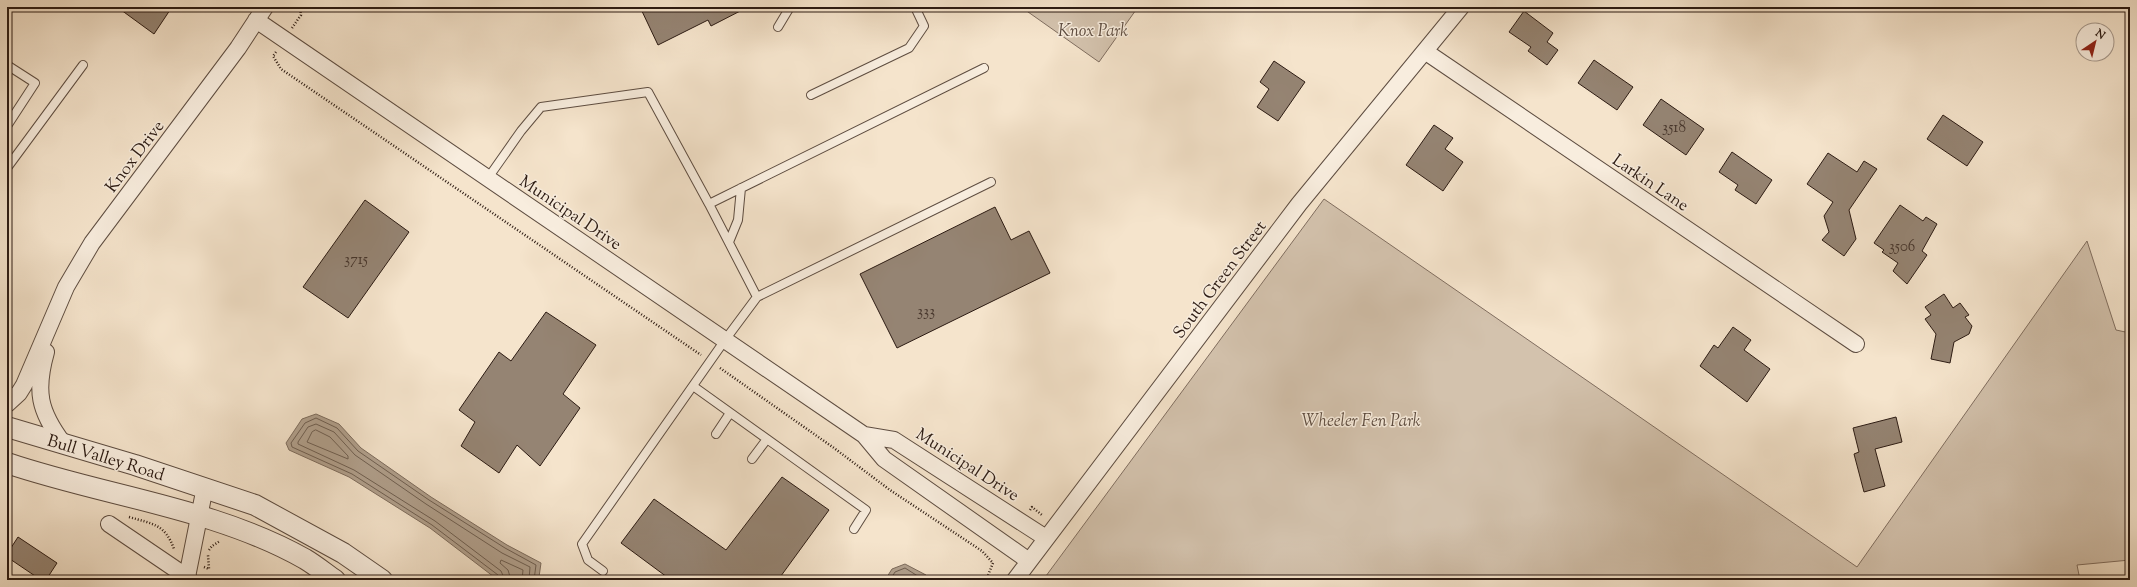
<svg xmlns="http://www.w3.org/2000/svg" width="2137" height="587" viewBox="0 0 2137 587" font-family="'Sorts Mill Goudy',serif">
  <style>
    .green { fill: #d3c2ad; stroke: #806e60 }
    .water { fill: #b1a08d; stroke: #7c6b5c }
    .lines { fill: none; stroke-linecap: round; stroke-linejoin: round }
    .shore { stroke: #6e5e50; stroke-width: 1 }
    .building { fill: #958473; stroke: #2c1b13 }
    .service-casing { stroke: #5e4d41; stroke-width: 10 }
    .minor-casing { stroke: #5e4d41; stroke-width: 18 }
    .tertiary-casing { stroke: #5e4d41; stroke-width: 22 }
    .path { stroke: #2c1b13; stroke-width: 2.5; stroke-dasharray: 1 2; stroke-linecap: butt }
    .service { stroke: #f8edde; stroke-width: 8 }
    .minor { stroke: #f8edde; stroke-width: 16 }
    .tertiary { stroke: #f8edde; stroke-width: 20 }
    .labels { text-anchor: middle; stroke-width: 3; stroke-linejoin: round; paint-order: stroke }
    .number-label { font-size: 15px; fill: #46352b }
    .park-label { font-size: 17px; font-style: italic; fill: #5e4d41; stroke: #f8edde }
    .street-label { font-size: 17px; fill: #2c1b13; stroke: #f8edde }
  </style>
  <rect width="100%" height="100%" fill="#f5e4cc"/>
  <filter id="stains"><feTurbulence type="fractalNoise" baseFrequency=".005" numOctaves="4"/><feColorMatrix values="0 0 0 0 .2 0 0 0 0 .09 0 0 0 0 .02 0 0 0 .5 -.17"/></filter>
  <radialGradient id="worn" r=".72"><stop offset=".6" stop-color="#630" stop-opacity="0"/><stop offset="1" stop-color="#630" stop-opacity=".3"/></radialGradient>
  <!-- green -->
  <path class="green" d="M1021,7H1138L1099,62Z
    M1324,199L1857,567L2087,241L2116,330L2130,333V560L2077,565L2080,580H1043Z"/>
  <!-- water -->
  <path class="water" d="M316,414L339,424L361,448L431,497L507,545L541,563L539,577L536,580H498L430,528L349,477L289,450L286,443L302,419Z
    M905,564L926,575L929,580H885L892,569Z"/>
  <g class="lines">
    <!-- shore -->
    <path class="shore" d="M316,430L330,437L348,456V459L307,442L312,432Z
      M500,580L498,575L432,525L352,474L292,447L291,443L305,423L316,418L337,428L358,451L429,500L505,548L536,565L534,580
      M505,580L501,571L435,521L354,470L298,444V442L308,427L316,424L334,432L355,455L426,504L502,553L530,567L529,580
      M511,580L508,570L500,563L501,560L523,570L522,580
      M890,580L895,572L905,568L924,580"/>
  </g>
  <!-- building -->
  <path class="building" d="M117,7H172L154,34Z
    M640,7H748L711,26L708,20L658,45Z
    M1524,11L1553,33L1547,42L1558,50L1547,65L1528,51L1531,47L1509,32Z
    M1594,60L1633,87L1617,110L1578,83Z
    M1274,61L1305,82L1278,121L1257,107L1269,89L1260,82Z
    M1661,99L1704,129L1686,155L1643,125Z
    M1943,115L1983,142L1967,166L1927,139Z
    M1434,125L1453,138L1445,149L1463,162L1443,191L1406,165Z
    M1732,152L1772,180L1756,204L1735,190L1738,185L1719,172Z
    M1828,153L1857,172L1864,161L1877,169L1849,210L1856,239L1844,256L1822,240L1829,232L1824,216L1833,202L1807,184Z
    M365,200L409,232L348,318L303,287Z
    M1900,205L1923,221L1926,217L1937,224L1922,251L1927,255L1907,284L1893,271L1898,263L1882,252L1884,250L1874,243Z
    M995,207L1011,240L1029,231L1050,273L897,348L860,274Z
    M1944,294L1953,308L1960,303L1969,315L1965,317L1972,326L1969,334L1954,342L1950,363L1931,359L1936,334L1925,319L1931,315L1925,307Z
    M546,312L596,345L563,394L580,408L540,466L517,445L499,473L461,446L475,422L459,410L499,352L511,361Z
    M1733,327L1751,340L1744,350L1770,369L1747,402L1700,366L1714,345L1718,348Z
    M1896,417L1902,442L1875,449L1885,486L1864,492L1854,454L1859,452L1853,428Z
    M782,477L829,510L778,580H671L621,543L654,499L726,550Z
    M18,537L57,563L46,580H41L7,557V554Z"/>
  <g class="lines">
    <!-- service casing -->
    <g class="service-casing">
      <path id="service" d="M778,27L790,7
        M7,65L35,83L7,126
        M811,95L909,48L924,26L915,7
        M7,168L83,65
        M488,178L521,131L541,107L648,92L709,204
        M729,242L738,220L741,188
        M757,297L991,182
        M693,386L866,510L854,529
        M716,434L730,413
        M752,459L767,439
        M603,571L588,560L582,544L725,340L757,297L709,204L984,68"/>
    </g>
    <!-- minor casing -->
    <g class="minor-casing">
      <path id="minor" d="M256,20L864,435L884,459L1029,561
        M1426,52L1856,344
        M46,352C35,391 39,411 63,443
        M7,404L19,393L24,385L66,287L92,243L238,48L265,7
        M864,435L894,440L1046,538
        M109,524L187,577
        M190,580L187,577L205,487
        M1015,580L1299,204L1461,7"/>
    </g>
    <!-- tertiary casing -->
    <g class="tertiary-casing">
      <path id="tertiary" d="M7,427L135,465L255,505L343,553L382,580
        M7,463C104,496 215,508 305,559C315,565 325,573 335,580"/>
    </g>
    <!-- path -->
    <path class="path" d="M292,28L301,15L300,7
      M276,52L273,56L281,69L701,355
      M720,368L834,448L890,490L982,551L993,563L986,580
      M1030,510L1032,507L1042,515
      M129,517C153,524 165,524 174,549
      M209,550L212,546L220,541
      M204,567L209,569L208,555"/>
    <!-- service -->
    <use href="#service" class="service"/>
    <!-- minor -->
    <use href="#minor" class="minor"/>
    <!-- tertiary -->
    <use href="#tertiary" class="tertiary"/>
  </g>
  <g class="labels">
    <!-- number labels -->
    <g class="number-label">
      <text x="1674" y="132">3518</text>
      <text x="1902" y="251">3506</text>
      <text x="356" y="264">3715</text>
      <text x="926" y="316">333</text>
    </g>
    <!-- park labels -->
    <g class="park-label">
      <text x="1093" y="36">Knox Park</text>
      <text x="1361" y="426">Wheeler Fen Park</text>
    </g>
    <!-- street labels -->
    <g class="street-label">
      <text transform="translate(134 156) rotate(-53)" y="6">Knox Drive</text>
      <text transform="translate(1651 182) rotate(34)" y="6">Larkin Lane</text>
      <text transform="translate(571 212) rotate(34)" y="6">Municipal Drive</text>
      <text transform="translate(1219 279) rotate(-53)" y="6">South Green Street</text>
      <text transform="translate(106 457) rotate(17)" y="6">Bull Valley Road</text>
      <text transform="translate(968 464) rotate(33)" y="6">Municipal Drive</text>
    </g>
  </g>
  <!-- margin -->
  <rect width="2137" height="587" fill="none" stroke="#f5e4cc" stroke-width="24"/>
  <rect x="8" y="8" width="2121" height="571" fill="none" stroke="#2c1b13" stroke-width="2"/>
  <rect x="12" y="12" width="2113" height="563" fill="none" stroke="#2c1b13"/>
  <!-- north arrow -->
  <g transform="translate(2095 42) rotate(35)"><circle r="19" fill="#f8edde" stroke="#a6998d"/>
  <path d="M0-3L7 15L0 10L-7 15Z" fill="#8f2418"/>
  <text y="-6" font-size="11" font-weight="bold" text-anchor="middle" fill="#2c1b13">N</text>
  </g>
  <rect width="100%" height="100%" filter="url(#stains)"/>
  <rect width="100%" height="100%" fill="url(#worn)"/>
</svg>
